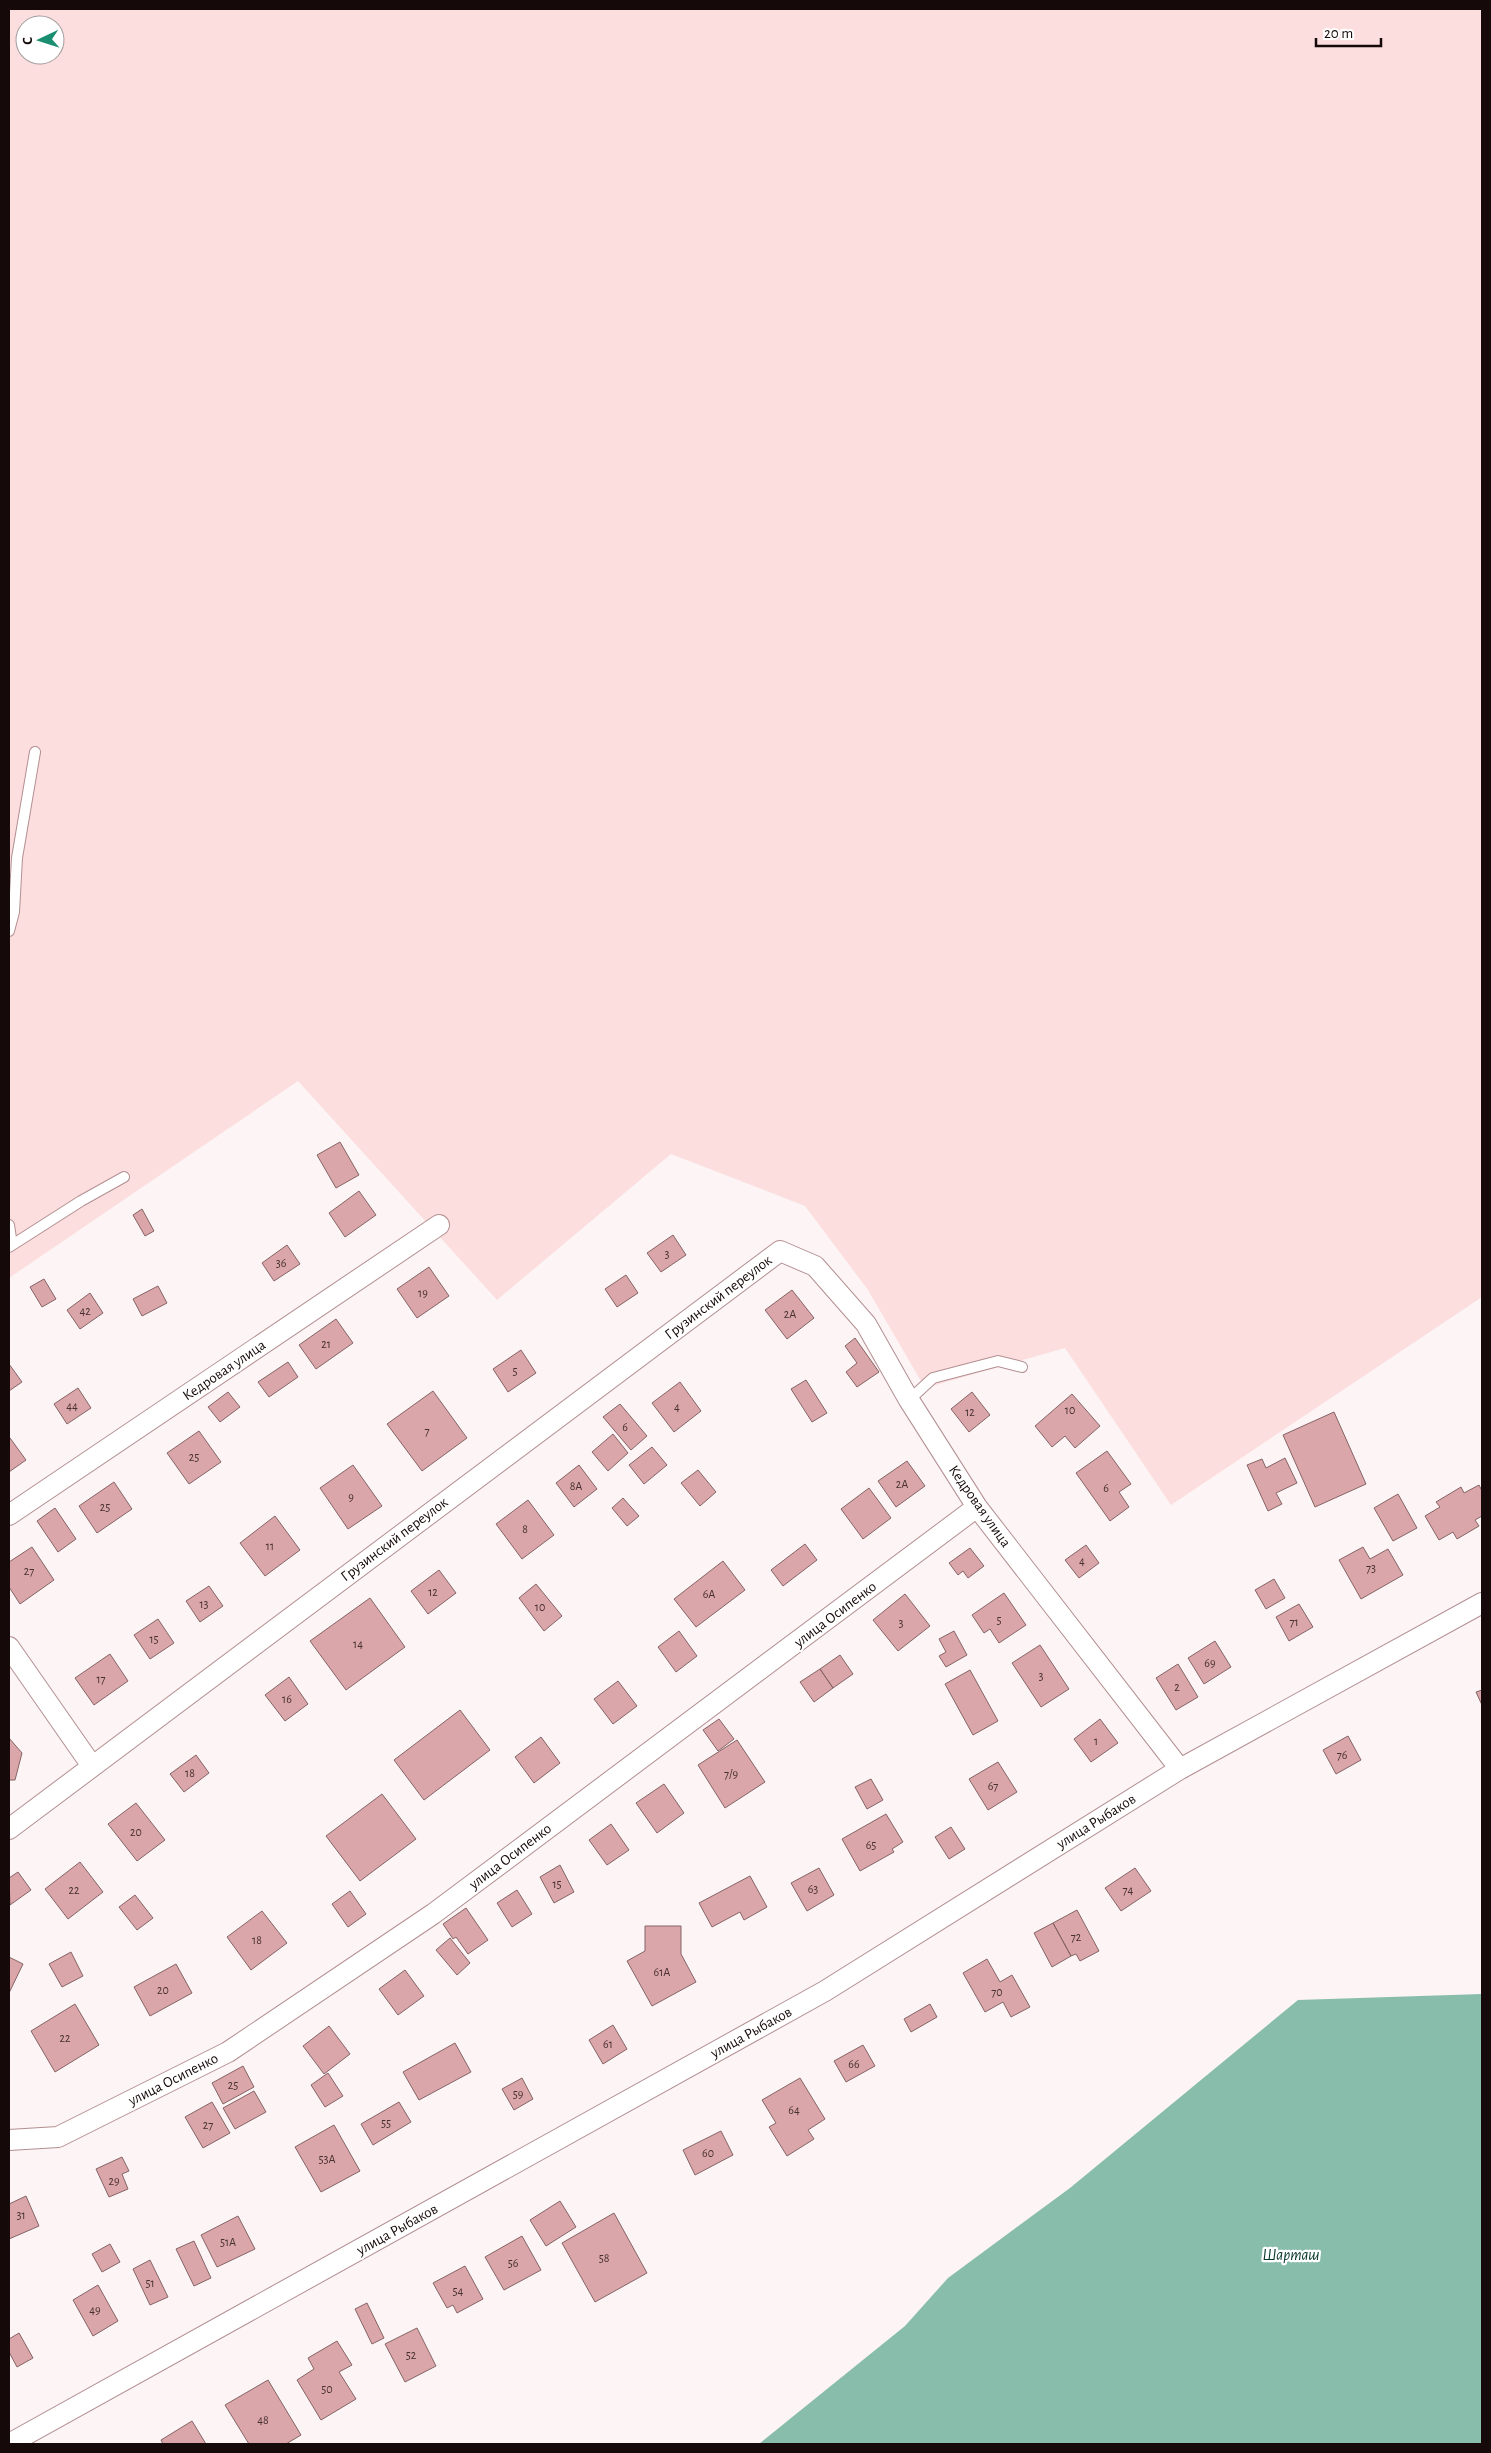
<svg xmlns="http://www.w3.org/2000/svg" width="1491" height="2453" viewBox="0 0 1491 2453" font-family="'Alegreya Sans',sans-serif">
  <style>
    .green { fill: #fddedf; fill-rule: evenodd }
    .water { fill: #87bdaa }
    .building { fill: #dba6a9; stroke: #856466 }
    .lines { fill: none; stroke-linecap: round; stroke-linejoin: round }
    .lane-casing { stroke: #b38f91; stroke-width: 12 }
    .street-casing { stroke: #b38f91; stroke-width: 22 }
    .lane { stroke: #fff; stroke-width: 10 }
    .street { stroke: #fff; stroke-width: 20 }
    .labels { text-anchor: middle; stroke-width: 4.5; stroke-linejoin: round; paint-order: stroke }
    .number-label { font-size: 12px; fill: #463031 }
    .street-label { font-size: 15px; fill: #150909; stroke: #fff }
    .water-label { font-size: 16px; font-style: italic; fill: #08382b; stroke: #fff }
  </style>
  <rect width="100%" height="100%" fill="#fcf4f5"/>
  <!-- green -->
  <path class="green" d="M9,9H1482V1297L1171,1505L1065,1348L925,1388L868,1290L805,1206L671,1154L497,1300L298,1081L9,1278ZM25,25H55V55H25Z"/>
  <!-- water -->
  <path class="water" d="M1482,1994V2444H759L905,2326L948,2278L1070,2188L1298,2000Z"/>
  <!-- building -->
  <path class="building" d="M340,1142L359,1175L336,1188L317,1155Z
    M359,1191L376,1215L345,1237L329,1213Z
    M142,1209L154,1231L145,1236L133,1215Z
    M673,1235L686,1255L661,1272L647,1253Z
    M287,1245L300,1264L274,1281L262,1263Z
    M429,1267L449,1296L417,1318L397,1289Z
    M626,1275L638,1293L617,1307L605,1289Z
    M44,1279L56,1299L42,1307L30,1287Z
    M158,1286L167,1303L142,1316L133,1299Z
    M792,1290L814,1318L787,1339L765,1310Z
    M90,1293L103,1313L80,1329L67,1310Z
    M336,1319L353,1343L316,1369L299,1345Z
    M855,1338L879,1372L857,1387L846,1372L857,1363L845,1346Z
    M521,1350L536,1373L508,1392L493,1369Z
    M288,1362L298,1377L269,1397L258,1382Z
    M9,1364L22,1382L9,1391Z
    M806,1380L827,1413L812,1422L791,1389Z
    M680,1382L701,1411L674,1432L652,1403Z
    M78,1388L91,1408L67,1424L54,1404Z
    M433,1391L467,1438L422,1471L387,1424Z
    M228,1392L240,1407L220,1422L208,1407Z
    M972,1392L990,1415L969,1432L951,1409Z
    M1072,1394L1100,1426L1075,1448L1065,1436L1052,1447L1035,1426Z
    M620,1404L647,1436L631,1450L603,1417Z
    M1334,1412L1366,1484L1315,1507L1283,1435Z
    M199,1431L221,1462L189,1484L167,1453Z
    M613,1434L628,1453L608,1471L592,1452Z
    M10,1438L26,1460L9,1472V1440Z
    M652,1447L667,1465L644,1484L629,1465Z
    M1107,1451L1131,1484L1119,1492L1129,1507L1110,1521L1076,1473Z
    M1285,1458L1297,1483L1276,1493L1282,1504L1268,1511L1247,1465L1262,1459L1266,1468Z
    M907,1461L925,1486L896,1507L878,1481Z
    M353,1465L382,1506L348,1529L320,1488Z
    M579,1465L597,1489L574,1507L556,1483Z
    M698,1470L716,1492L700,1506L681,1483Z
    M114,1482L132,1509L97,1533L79,1506Z
    M1479,1485L1482,1491V1516L1475,1520L1479,1526L1457,1539L1453,1532L1439,1540L1425,1516L1440,1507L1436,1502L1461,1487L1464,1493Z
    M869,1488L891,1518L863,1539L841,1509Z
    M1398,1494L1417,1528L1393,1541L1374,1508Z
    M623,1498L639,1516L627,1526L612,1508Z
    M528,1500L554,1535L522,1559L496,1524Z
    M55,1508L76,1539L58,1552L37,1521Z
    M275,1516L300,1550L265,1576L240,1543Z
    M805,1544L817,1560L783,1586L771,1570Z
    M1086,1545L1099,1563L1079,1578L1065,1560Z
    M32,1547L54,1580L20,1604L9,1587V1562Z
    M1363,1547L1370,1559L1388,1549L1403,1575L1361,1599L1339,1560Z
    M970,1548L984,1566L968,1578L963,1571L958,1575L949,1563Z
    M723,1561L745,1590L696,1627L674,1599Z
    M439,1570L456,1593L428,1614L411,1591Z
    M1274,1579L1285,1598L1266,1609L1255,1590Z
    M536,1584L562,1616L544,1631L519,1598Z
    M209,1586L223,1606L200,1622L186,1601Z
    M1004,1593L1026,1625L999,1643L990,1629L984,1633L972,1615Z
    M905,1594L930,1626L898,1651L873,1620Z
    M370,1598L405,1647L346,1690L310,1641Z
    M1299,1604L1313,1627L1289,1641L1276,1617Z
    M158,1619L174,1643L150,1659L134,1635Z
    M679,1631L697,1656L676,1672L658,1647Z
    M954,1631L967,1655L946,1667L939,1656L946,1652L939,1639Z
    M1215,1641L1231,1667L1204,1684L1188,1658Z
    M1040,1645L1069,1689L1041,1707L1012,1663Z
    M110,1654L128,1681L94,1705L75,1678Z
    M840,1655L853,1674L833,1688L820,1669Z
    M1178,1664L1198,1697L1176,1710L1156,1678Z
    M820,1669L833,1688L814,1702L800,1682Z
    M970,1670L998,1721L973,1735L945,1684Z
    M289,1677L308,1704L285,1721L265,1695Z
    M618,1681L637,1706L613,1724L594,1699Z
    M1482,1690V1705L1476,1692Z
    M460,1710L490,1750L424,1800L394,1760Z
    M719,1719L734,1739L718,1751L703,1730Z
    M1100,1719L1118,1743L1091,1762L1074,1739Z
    M1348,1736L1361,1760L1336,1774L1323,1750Z
    M541,1737L560,1763L534,1783L515,1757Z
    M9,1738L22,1753L15,1780H9Z
    M737,1740L765,1782L725,1808L698,1765Z
    M196,1755L209,1773L184,1792L170,1774Z
    M998,1762L1017,1792L988,1810L969,1779Z
    M871,1779L883,1800L867,1809L855,1787Z
    M664,1784L684,1813L657,1833L636,1803Z
    M382,1794L416,1839L360,1881L326,1836Z
    M136,1803L165,1840L137,1861L108,1824Z
    M886,1814L903,1842L892,1849L894,1852L860,1871L842,1839Z
    M611,1824L629,1850L607,1865L589,1840Z
    M951,1827L965,1849L949,1859L935,1837Z
    M80,1862L103,1892L68,1919L45,1889Z
    M560,1865L574,1892L554,1903L540,1877Z
    M819,1868L834,1895L807,1911L791,1883Z
    M1135,1868L1151,1891L1121,1911L1105,1888Z
    M18,1872L31,1890L10,1905L9,1878Z
    M750,1876L767,1907L744,1920L740,1912L712,1927L699,1903Z
    M517,1890L532,1914L512,1927L497,1903Z
    M350,1891L366,1914L348,1927L332,1904Z
    M135,1895L153,1918L137,1930L119,1907Z
    M466,1908L488,1940L468,1954L456,1937L453,1939L443,1924Z
    M1077,1910L1099,1951L1080,1961L1076,1954L1071,1956L1053,1923Z
    M262,1911L287,1943L251,1970L227,1937Z
    M1053,1923L1071,1956L1052,1967L1034,1933Z
    M645,1926H681V1954L696,1982L652,2006L627,1961L645,1951Z
    M450,1938L470,1963L457,1975L436,1950Z
    M71,1952L83,1976L62,1987L49,1964Z
    M9,1957L23,1964L9,1993Z
    M987,1959L1000,1982L1012,1975L1030,2007L1011,2017L1003,2002L985,2012L963,1973Z
    M176,1964L192,1993L150,2016L134,1987Z
    M405,1970L424,1996L398,2015L379,1989Z
    M75,2004L99,2045L55,2072L31,2031Z
    M930,2004L937,2017L911,2032L904,2019Z
    M613,2025L627,2049L603,2064L589,2040Z
    M329,2026L350,2054L324,2074L303,2046Z
    M455,2043L471,2072L419,2100L403,2072Z
    M863,2045L875,2066L846,2082L834,2061Z
    M243,2066L254,2087L223,2104L212,2083Z
    M328,2073L343,2096L325,2107L311,2085Z
    M522,2078L533,2099L514,2110L502,2089Z
    M800,2078L825,2119L808,2130L814,2139L787,2156L769,2127L776,2123L762,2100Z
    M254,2091L266,2112L235,2129L223,2108Z
    M212,2102L230,2133L203,2148L185,2117Z
    M399,2102L411,2122L373,2145L361,2124Z
    M334,2125L360,2171L321,2192L295,2147Z
    M721,2131L733,2155L695,2175L683,2150Z
    M122,2157L129,2171L122,2174L128,2189L109,2197L96,2169Z
    M26,2196L39,2226L9,2239V2204Z
    M560,2201L576,2227L546,2246L530,2220Z
    M614,2213L647,2273L595,2302L562,2243Z
    M238,2216L255,2249L217,2267L201,2235Z
    M522,2236L541,2270L504,2290L485,2257Z
    M194,2241L211,2278L194,2286L176,2249Z
    M110,2244L120,2262L102,2272L92,2254Z
    M150,2260L168,2297L150,2305L133,2269Z
    M465,2266L483,2299L457,2313L453,2305L447,2308L433,2283Z
    M98,2285L118,2321L93,2336L73,2300Z
    M367,2303L384,2338L372,2344L355,2309Z
    M417,2328L436,2366L405,2382L385,2344Z
    M19,2333L33,2358L17,2367L9,2352V2339Z
    M337,2341L352,2365L339,2372L356,2399L321,2420L297,2380L314,2369L308,2358Z
    M268,2380L301,2435L286,2444H249L225,2405Z
    M192,2421L206,2444H163L161,2440Z"/>
  <g class="lines">
    <!-- lane casing -->
    <g class="lane-casing">
      <path id="lane" d="M9,931L14,912L17,858L35,752
        M9,1225L12,1245
        M9,1247L81,1201L124,1177
        M909,1400L933,1378L998,1361L1022,1367"/>
    </g>
    <!-- street casing -->
    <g class="street-casing">
      <path id="street" d="M9,1515L439,1225
        M9,1647L92,1766
        M9,1829L780,1251L815,1266L866,1324L909,1400L977,1507L1180,1769
        M9,2140L58,2137L228,2052L433,1914L977,1507
        M9,2444L825,1991L1180,1769L1482,1603"/>
    </g>
    <!-- lane -->
    <use href="#lane" class="lane"/>
    <!-- street -->
    <use href="#street" class="street"/>
  </g>
  <g class="labels">
    <!-- number labels -->
    <g class="number-label">
      <text x="667" y="1258">3</text>
      <text x="281" y="1267">36</text>
      <text x="423" y="1297">19</text>
      <text x="85" y="1315">42</text>
      <text x="790" y="1318">2А</text>
      <text x="326" y="1348">21</text>
      <text x="515" y="1375">5</text>
      <text x="72" y="1410">44</text>
      <text x="677" y="1411">4</text>
      <text x="1070" y="1414">10</text>
      <text x="970" y="1416">12</text>
      <text x="625" y="1431">6</text>
      <text x="427" y="1435">7</text>
      <text x="194" y="1461">25</text>
      <text x="902" y="1488">2А</text>
      <text x="576" y="1490">8А</text>
      <text x="1106" y="1492">6</text>
      <text x="351" y="1501">9</text>
      <text x="105" y="1511">25</text>
      <text x="525" y="1533">8</text>
      <text x="270" y="1550">11</text>
      <text x="1082" y="1565">4</text>
      <text x="1371" y="1572">73</text>
      <text x="29" y="1575">27</text>
      <text x="433" y="1596">12</text>
      <text x="709" y="1598">6А</text>
      <text x="204" y="1608">13</text>
      <text x="540" y="1611">10</text>
      <text x="999" y="1624">5</text>
      <text x="1294" y="1626">71</text>
      <text x="901" y="1627">3</text>
      <text x="154" y="1643">15</text>
      <text x="358" y="1648">14</text>
      <text x="1210" y="1667">69</text>
      <text x="1041" y="1680">3</text>
      <text x="101" y="1683">17</text>
      <text x="1177" y="1691">2</text>
      <text x="287" y="1703">16</text>
      <text x="1096" y="1745">1</text>
      <text x="1342" y="1759">76</text>
      <text x="190" y="1777">18</text>
      <text x="731" y="1778">7/9</text>
      <text x="993" y="1790">67</text>
      <text x="136" y="1836">20</text>
      <text x="871" y="1849">65</text>
      <text x="557" y="1888">15</text>
      <text x="813" y="1893">63</text>
      <text x="74" y="1894">22</text>
      <text x="1128" y="1894">74</text>
      <text x="1076" y="1941">72</text>
      <text x="257" y="1944">18</text>
      <text x="662" y="1976">61А</text>
      <text x="163" y="1994">20</text>
      <text x="997" y="1996">70</text>
      <text x="65" y="2042">22</text>
      <text x="608" y="2048">61</text>
      <text x="854" y="2068">66</text>
      <text x="233" y="2089">25</text>
      <text x="518" y="2098">59</text>
      <text x="794" y="2114">64</text>
      <text x="386" y="2127">55</text>
      <text x="208" y="2129">27</text>
      <text x="708" y="2157">60</text>
      <text x="327" y="2163">53А</text>
      <text x="114" y="2185">29</text>
      <text x="21" y="2219">31</text>
      <text x="228" y="2246">51А</text>
      <text x="604" y="2262">58</text>
      <text x="513" y="2267">56</text>
      <text x="150" y="2287">51</text>
      <text x="458" y="2295">54</text>
      <text x="95" y="2314">49</text>
      <text x="411" y="2359">52</text>
      <text x="327" y="2393">50</text>
      <text x="263" y="2424">48</text>
    </g>
    <!-- street labels -->
    <g class="street-label">
      <text transform="translate(718 1297) rotate(-37)" y="5">Грузинский переулок</text>
      <text transform="translate(224 1370) rotate(-34)" y="5">Кедровая улица</text>
      <text transform="translate(980 1506) rotate(55)" y="5">Кедровая улица</text>
      <text transform="translate(394 1539) rotate(-37)" y="5">Грузинский переулок</text>
      <text transform="translate(835 1614) rotate(-37)" y="5">улица Осипенко</text>
      <text transform="translate(1096 1821) rotate(-32)" y="5">улица Рыбаков</text>
      <text transform="translate(510 1856) rotate(-37)" y="5">улица Осипенко</text>
      <text transform="translate(751 2032) rotate(-29)" y="5">улица Рыбаков</text>
      <text transform="translate(173 2079) rotate(-27)" y="5">улица Осипенко</text>
      <text transform="translate(397 2229) rotate(-29)" y="5">улица Рыбаков</text>
    </g>
    <!-- water labels -->
    <g class="water-label">
      <text x="1291" y="2260">Шарташ</text>
    </g>
  </g>
  <!-- border -->
  <rect width="1491" height="2453" fill="none" stroke="#150909" stroke-width="20"/>
  <!-- north arrow -->
  <g transform="translate(40 40) rotate(266)"><circle r="24" fill="#ffffff" stroke="#a19d9d"/>
  <path d="M0-4L9 19L0 12L-9 19Z" fill="#198e71"/>
  <text y="-8" font-size="14" font-weight="bold" text-anchor="middle" fill="#150909">С</text>
  </g>
  <!-- scale -->
  <path d="M1316 38v8h65v-8" fill="none" stroke="#150909" stroke-width="2.5"/>
  <text x="1324" y="38" font-size="15" fill="#150909" stroke="#ffffff" stroke-width="4" paint-order="stroke">20 m</text>
</svg>
